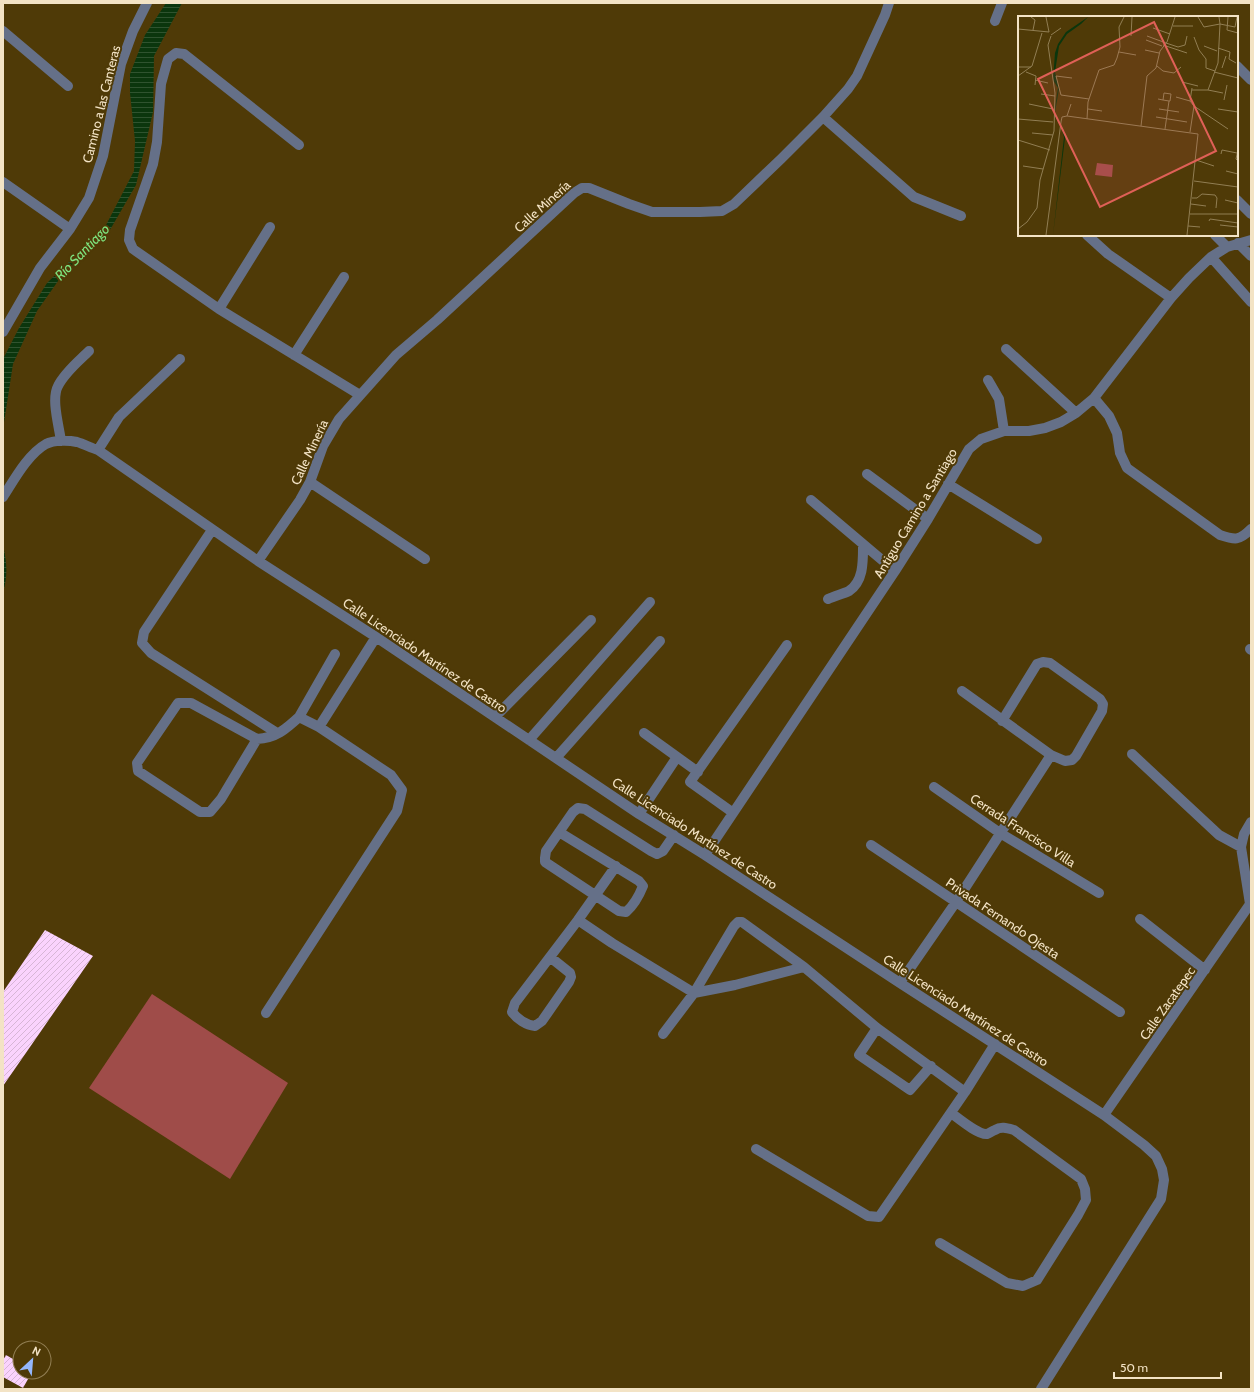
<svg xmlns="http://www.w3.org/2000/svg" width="1254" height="1392" viewBox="0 0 1254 1392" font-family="Cabin,sans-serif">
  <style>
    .green { fill: #9f4c49 }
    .water { fill: url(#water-rules) }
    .building { fill: url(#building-hatch) }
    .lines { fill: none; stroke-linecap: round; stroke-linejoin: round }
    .minor { stroke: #657088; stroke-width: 10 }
    .labels { text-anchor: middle; stroke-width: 4; stroke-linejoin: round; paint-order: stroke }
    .street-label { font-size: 13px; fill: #f3e3c5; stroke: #4f3a07 }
    .water-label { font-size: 14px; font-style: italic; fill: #7ee47e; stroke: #4f3a07 }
    .inset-road { fill: none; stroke: #917e53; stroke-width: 1 }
    .view { fill: #df6057; fill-opacity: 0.15; stroke: #df6057; stroke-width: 2 }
    .inset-edge { fill: none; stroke: #f3e3c5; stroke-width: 2 }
  </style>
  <defs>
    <pattern id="water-rules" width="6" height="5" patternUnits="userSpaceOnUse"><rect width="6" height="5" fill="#0b360d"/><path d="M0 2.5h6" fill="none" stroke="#2f532f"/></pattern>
    <pattern id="building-hatch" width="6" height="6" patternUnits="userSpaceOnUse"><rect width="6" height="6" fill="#fad3fd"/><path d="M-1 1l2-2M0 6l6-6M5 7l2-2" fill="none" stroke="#d7b6d6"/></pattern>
  </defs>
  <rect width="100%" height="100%" fill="#4f3a07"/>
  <!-- green -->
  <path class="green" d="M152,994L288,1083L230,1179L89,1088Z"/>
  <!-- water -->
  <path class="water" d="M166,3H182L154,56L153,112L136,185L107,235L63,274L37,311L13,364L3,429V359L19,328L47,283L105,227L134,171L135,141L130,93V74L145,35Z
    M3,545C7,563 8,575 3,593Z"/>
  <!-- building -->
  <path class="building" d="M45,930L93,956L3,1086V992Z
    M6,1355L20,1363V1372H32L23,1388L3,1377V1360Z"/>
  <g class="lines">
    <!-- minor -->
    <path class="minor" d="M995,21L1002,3
      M3,31L68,86
      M1237,66L1251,80
      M823,117L914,197L961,216
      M299,145L184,54L176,53L168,59L161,84L157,142L153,164L130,230L129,240L133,249L219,309L360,395
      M3,182L70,229
      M1237,200L1251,214
      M1087,235L1108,254L1171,298
      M1215,235L1227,247
      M1238,243L1251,256
      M1211,257L1251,302
      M219,309L270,227
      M3,332L40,268L70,229L89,198L103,156L121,64L133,31L147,3
      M1006,349L1076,413
      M294,355L344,277
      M988,380L999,399L1004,431
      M1094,398L1109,416L1117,433L1120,453L1127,468L1220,535C1235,540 1239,541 1251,529
      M61,441C59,426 51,399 58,386C65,372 79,361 89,351
      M98,450L119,417L180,359
      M867,474L928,519
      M310,482L425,559
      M948,484L1037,539
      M3,497C14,480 28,454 46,444C54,440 68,440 77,442C84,444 91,448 98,450L258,561L376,637L639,814L705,855L900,983L1104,1115L1144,1145L1156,1156L1162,1169L1164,1180L1161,1199L1041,1389
      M811,500L895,571
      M212,530L144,632L142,643L151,653L277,733
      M258,561L300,500L310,482L323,446L339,419L396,355L437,320L574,193L582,188H589L629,204L652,212H700L722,211L734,204L781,159L823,117L848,89L857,76L885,15L889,3
      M828,599C834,596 843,594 849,591C864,581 863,561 863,544
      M1250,649L1251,650
      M962,691L1051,755L1065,761L1072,760L1076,756L1102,711L1103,704L1100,699L1050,663L1043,662L1037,664L1002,721
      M495,717L591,620
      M319,727L299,717L335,654
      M644,733L698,772
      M257,739L221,799L210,812H200L138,771L137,763L178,703H191L257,739C276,738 286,729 299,717
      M529,740L650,602
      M1132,754L1219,835L1241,847L1250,904
      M556,758L660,641
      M934,787L1000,833L1099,893
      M732,812L690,782L787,645
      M639,814L677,757
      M559,832L639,881L643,886C639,896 633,906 626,912L619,911L545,862V858L546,851L573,812L578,808L585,809L651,851L657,854L663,851L674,835
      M871,845L1120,1012
      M1241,847L1244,834L1251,822
      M705,855L895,571L928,519L969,449L981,439L1004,431H1029L1045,428L1061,422L1076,413L1094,398L1171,298L1189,278L1211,257L1227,247L1251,240
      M1140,919L1205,970
      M578,920L612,943L694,993L734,926L738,922H742L804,967
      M550,957L570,973L571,977L569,982L542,1021L535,1026C526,1025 517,1019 512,1012L515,1003L578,920L616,866
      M900,983L956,902L1051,755
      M266,1013L397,811L402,790L391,775L319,727L376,637
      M877,1028L859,1055L910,1090L931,1066
      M663,1034L694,993L735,985L804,967L877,1028L965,1092
      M1104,1115L1250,904
      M756,1149L868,1216L879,1217L965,1092L995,1044
      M940,1243L1007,1283L1023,1286L1037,1280L1078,1215L1086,1200L1085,1189L1081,1179L1014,1130C1007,1128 1001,1126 995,1130C992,1131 990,1133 987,1134C978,1135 958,1118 951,1113"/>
  </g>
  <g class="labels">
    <!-- street labels -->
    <g class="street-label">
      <text transform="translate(101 104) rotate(-76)" y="5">Camino a las Canteras</text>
      <text transform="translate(542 206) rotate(-42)" y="5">Calle Minería</text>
      <text transform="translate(309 452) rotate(-65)" y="5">Calle Minería</text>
      <text transform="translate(915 513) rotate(-59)" y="5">Antiguo Camino a Santiago</text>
      <text transform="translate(425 655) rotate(34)" y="5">Calle Licenciado Martínez de Castro</text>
      <text transform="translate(1023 830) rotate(33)" y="5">Cerrada Francisco Villa</text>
      <text transform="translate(695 833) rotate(33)" y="5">Calle Licenciado Martínez de Castro</text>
      <text transform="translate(1003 918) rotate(34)" y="5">Privada Fernando Ojesta</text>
      <text transform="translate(1167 1003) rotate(-55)" y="5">Calle Zacatepec</text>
      <text transform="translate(966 1010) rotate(33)" y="5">Calle Licenciado Martínez de Castro</text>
    </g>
    <!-- water labels -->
    <g class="water-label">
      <text transform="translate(82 252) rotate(-46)" y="5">Río Santiago</text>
    </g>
  </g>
  <!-- overview -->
  <g transform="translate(1018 16)">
    <rect width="220" height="220" fill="#4f3a07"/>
    <path d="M79,147L95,149L94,161L77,159Z" fill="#9f4c49"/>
    <path d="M70,1L63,8L49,18L41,30L37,56L41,73L37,96L39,106L36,97L40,72L35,64L37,37L40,28L48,16ZM43,111L47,116V122L35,219L46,121Z" fill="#0b360d"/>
    <path class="inset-road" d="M13,1L17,4L15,14M180,1L186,11L202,8L201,1M210,1L209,14L220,17M155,10H175M135,12L152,18M0,13L31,16L28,1M33,19L43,12M113,20L114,1M129,20L148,27M176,21L181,34L188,43V52L197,55M128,24L144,30M148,27L160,31L167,29L169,20M145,29L169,37M186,30L199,35M200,32L212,36L211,43L218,47M127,34L141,37M101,36L118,39M139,50L145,55L156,57L163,51M0,51H13M204,52L208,40M8,56L18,60L17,69M196,56L220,62M0,60L14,50L24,17M54,62L38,60L43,79L71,83M17,64L30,67M164,66L180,70M174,74H190L200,47L202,8L217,11L219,1M190,74L205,77M23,78L37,80M158,81L172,85L176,90M140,83L145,84L151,85H152L153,78L146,77L145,84M206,84L209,69M172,85L174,72M11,88L35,93M176,90L210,113M70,93L84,95M141,93L161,96M200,93L220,96M49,100L53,88M138,101L169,106M0,103L35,106M69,103L70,86L81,54L96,49L99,42L102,31L101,11L106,1M123,110L129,60L138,52L142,35L149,26L157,1M147,113L151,85M172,116L176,90M14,117L35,119M0,124L32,134M220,134L218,143L220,145M203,138L204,134L219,137M178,144L196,150M5,150L25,153M208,155L220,158M176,165L220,171M174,182H179L184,178L197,179L199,182L198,192M207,184L220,187M173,188L188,190M172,198H220M191,205L192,203L220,207M202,209L220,211M170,210L182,211M0,213L9,206L19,192L22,164L36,115L37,77L30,29L33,20M28,219L43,106L44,101L49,100L180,118L169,219"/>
    <path class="view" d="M136,6L198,135L82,191L20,63Z"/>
    <rect width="220" height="220" class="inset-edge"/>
  </g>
  <!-- border -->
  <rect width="1254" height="1392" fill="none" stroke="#f3e3c5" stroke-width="8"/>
  <!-- north arrow -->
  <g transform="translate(32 1360) rotate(26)"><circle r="19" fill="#4f3a07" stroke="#917e53"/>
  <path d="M0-3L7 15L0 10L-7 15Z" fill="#94b7fd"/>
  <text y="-6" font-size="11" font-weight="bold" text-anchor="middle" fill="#f3e3c5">N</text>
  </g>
  <!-- scale -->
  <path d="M1114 1372v6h107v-6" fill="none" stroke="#f3e3c5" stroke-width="2"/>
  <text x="1120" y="1372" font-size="12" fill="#f3e3c5" stroke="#4f3a07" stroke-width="3" paint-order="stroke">50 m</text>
</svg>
